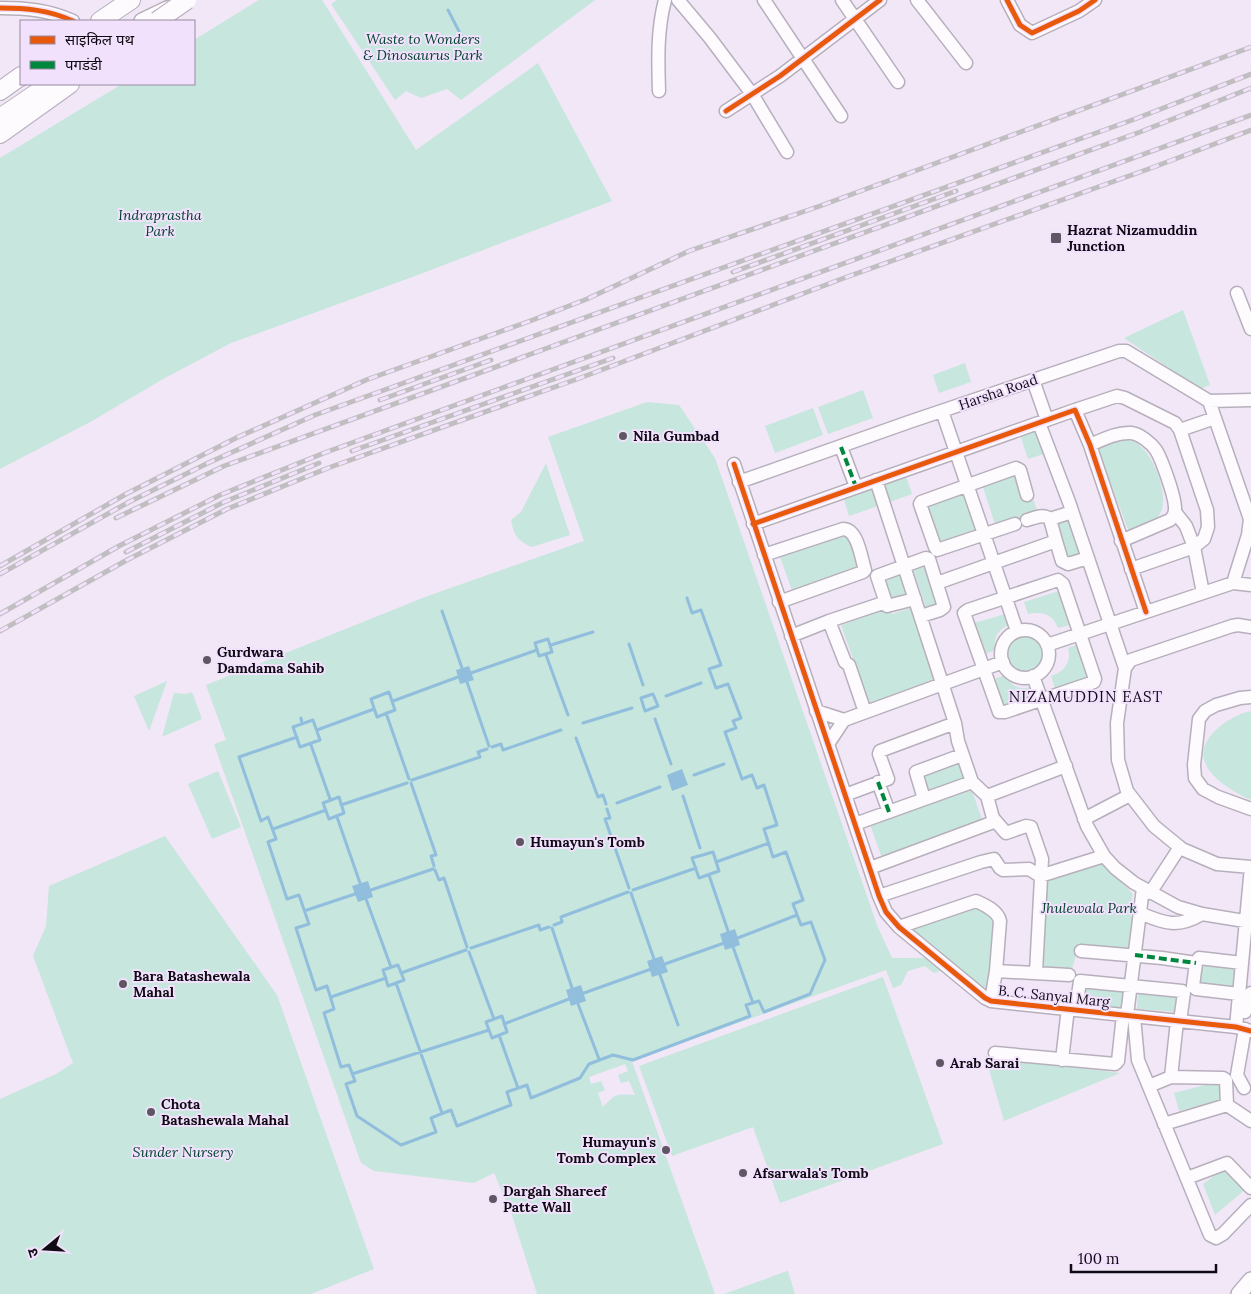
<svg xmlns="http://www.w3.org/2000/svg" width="1251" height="1294" viewBox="0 0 1251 1294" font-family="Lora,'Noto Sans Devanagari',serif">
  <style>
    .green { fill: #c7e6dd; fill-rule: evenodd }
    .water { fill: #90bedc }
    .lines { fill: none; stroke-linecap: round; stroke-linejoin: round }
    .stream { stroke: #90bedc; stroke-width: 3 }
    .minor-casing { stroke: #b7afbc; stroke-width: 15 }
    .major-casing { stroke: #b7afbc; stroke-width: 18 }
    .highway-casing { stroke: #b7afbc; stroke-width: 20 }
    .minor { stroke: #fdfbfe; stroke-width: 12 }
    .major { stroke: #fdfbfe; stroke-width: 15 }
    .highway { stroke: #fdfbfe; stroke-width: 18 }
    .rail-casing { stroke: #c1bec1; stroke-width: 5 }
    .rail { stroke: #f2e1fd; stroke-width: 3; stroke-dasharray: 9; stroke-linecap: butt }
    .highway-bridge-casing { stroke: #b7afbc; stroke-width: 20; stroke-linecap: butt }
    .highway-bridge { stroke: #fdfbfe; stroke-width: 18 }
    .quiet { stroke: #00873e; stroke-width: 4; stroke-dasharray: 8 4; stroke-linecap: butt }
    .cycleway-casing { stroke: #f2e1fd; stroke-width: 8 }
    .cycleway { stroke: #e8590c; stroke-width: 5 }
    .poi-dot { fill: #5e5763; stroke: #f2e1fd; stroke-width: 2 }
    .labels { text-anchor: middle; stroke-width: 4; stroke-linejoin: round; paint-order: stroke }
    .park-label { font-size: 14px; font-style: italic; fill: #01422d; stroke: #f2e1fd }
    .poi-label { font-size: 14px; font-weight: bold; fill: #0f0a13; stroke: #f2e1fd; text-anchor: start }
    .street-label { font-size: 14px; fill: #0f0a13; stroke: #f2e1fd }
    .neighbourhood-label { font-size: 15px; letter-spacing: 1px; fill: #0f0a13; stroke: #f2e1fd }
  </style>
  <rect width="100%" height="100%" fill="#f1e7f7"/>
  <!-- green -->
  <path class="green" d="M259,0H322L416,150L538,63L612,201L415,276L231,343L163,379L92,421L0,469V158L122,84H194V40Z
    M337,0H595L461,100L447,89L421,98L406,91L395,100L331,4Z
    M1183,310L1210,385L1200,389L1124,338Z
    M965,363L971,382L939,393L933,375Z
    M863,390L873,418L828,434L818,407Z
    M647,402L679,405L715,458L877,925L892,958H931L942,970L934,973L925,966L908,971L901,985L893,988L886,970L632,1061L715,1294H537L512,1215L494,1173L474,1183L374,1171L361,1163L214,744L226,740L206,685L425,597L584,541L548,437ZM625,1064L628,1071L618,1075L621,1083L629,1081L635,1095C616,1094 616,1093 603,1107L598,1093L605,1090L601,1081L591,1084L589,1077Z
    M813,408L823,435L775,453L765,426Z
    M1038,429L1047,453L1028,459L1020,435Z
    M1121,440C1124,440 1129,440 1132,441C1152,447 1172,498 1159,515C1152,525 1140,528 1129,532L1097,448Z
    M546,463L570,535L532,547C518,541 514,536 511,520L521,512Z
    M1022,467L1038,513L996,527L981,481Z
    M906,476L912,494L890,502L883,484Z
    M875,486L881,505L849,516L843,496Z
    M964,489L980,534L938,548L923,503Z
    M1071,517L1084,556L1069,561L1056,522Z
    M842,533L851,535L865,567L794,596L779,554Z
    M925,565L940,606L927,610L913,569Z
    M901,573L909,597L890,604L882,579Z
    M1059,591L1070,625L1058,628C1053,614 1042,611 1028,614L1024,602Z
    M889,608L892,614L911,608L937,682L870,707L841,625Z
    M1005,614L1009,625C997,630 993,638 996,650L981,655L971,624Z
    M1007 653a19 19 0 1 1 38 0a19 19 0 1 1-38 0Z
    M1079,644L1090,677L1055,689L1051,676C1064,672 1072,662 1068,648Z
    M1006,675C1010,686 1019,690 1031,687L1035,698L1001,710L991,680Z
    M167,681L149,731L134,696Z
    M192,692L202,719L162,737L174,693L186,694Z
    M1251,711V800C1222,787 1182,760 1217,729C1227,720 1238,714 1251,711Z
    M959,763L965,780L926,794L920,777Z
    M218,771L241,827L212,839L188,784Z
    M971,788L983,822L882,858L870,824Z
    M165,836L277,995L374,1269L311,1294H0V1099L56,1074L73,1063L33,956L46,926L49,886Z
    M1101,861L1133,894L1129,913L1137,924L1133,950L1078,949L1071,972L1040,969L1043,873Z
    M976,904L999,918L989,993L907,926Z
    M1202,961L1238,965L1236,988L1200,984Z
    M883,977L943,1144L780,1203L753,1127L672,1156L639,1066Z
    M1084,987L1125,991L1124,1008L1083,1004Z
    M1138,992L1180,995L1178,1012L1137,1009Z
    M985,1056L1120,1073L1004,1121Z
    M1221,1081L1225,1100L1179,1111L1174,1093Z
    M1227,1167L1247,1188L1215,1215L1203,1184Z
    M788,1271L795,1294H724L787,1271Z"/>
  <!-- water -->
  <path class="water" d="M469,666L474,680L460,684L456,670Z
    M682,769L688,785L672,791L667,775Z
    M368,881L373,897L358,902L352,886Z
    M735,929L740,945L725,950L720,934Z
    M662,956L668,972L652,977L647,961Z
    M581,985L586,1001L571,1006L566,990Z"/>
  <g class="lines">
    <!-- stream -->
    <path class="stream" d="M448,10L463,39
      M442,611L462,668
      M548,639L552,652L539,656L535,643Z
      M629,644L643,685
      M551,645L593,632
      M546,655L568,715
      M471,673L537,650
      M467,682L489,746
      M389,692L395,710L377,717L371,699Z
      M653,694L658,706L645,711L641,698Z
      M666,696L701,683
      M393,701L458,677
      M386,713L409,779
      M301,718L302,723
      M655,719L671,764
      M313,720L320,740L300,747L293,727Z
      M583,723L632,708
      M317,730L374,709
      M297,737L239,757L261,821L268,817L276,839L268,842L287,899L299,895L309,924L296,928L316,990L327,986L334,1009L324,1013L341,1067L349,1065L355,1081L346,1084L357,1116L401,1145L436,1132L431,1118L451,1110L457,1126L511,1105L507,1092L527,1085L531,1098L580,1078L589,1064L613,1055L633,1060L750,1016L746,1005L759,1001L764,1012L810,994L825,960L811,922L801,925L793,904L803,900L786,852L773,857L764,829L777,825L764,785L757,788L752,775L742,779L725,732L736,728L733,721L741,718L728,684L716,688L709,669L721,665L701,610L692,613L687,598
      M576,738L598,797L603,795L606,804
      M311,745L330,799
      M492,747L501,744L503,750L561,730
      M694,775L724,764
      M412,780L480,757L478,752L487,749
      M411,783L436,855L431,856L434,866
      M683,796L700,848
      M339,797L344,813L329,819L323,803Z
      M617,803L660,787
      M341,805L407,783
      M607,809L610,818L605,819L629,888
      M337,817L360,883
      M273,829L326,810
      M713,852L719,871L699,878L692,858Z
      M716,862L769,843
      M435,870L439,880L444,878L467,947
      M709,875L728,931
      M371,890L433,869
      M633,890L696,868
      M631,893L654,959
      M366,899L391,967
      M307,910L355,894
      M554,925L562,922L561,917L628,892
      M552,928L572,988
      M735,939L797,915
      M733,947L753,1003
      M471,948L539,925L540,930L549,927
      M469,952L494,1019
      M398,965L404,980L388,986L383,970Z
      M662,965L727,942
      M659,972L678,1025
      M401,973L466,950
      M396,983L442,1113
      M584,993L654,968
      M331,997L386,978
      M578,1004L599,1059
      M502,1016L507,1032L492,1038L486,1022Z
      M504,1024L569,999
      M499,1035L518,1088
      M352,1074L489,1030"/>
    <!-- minor casing -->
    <g class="minor-casing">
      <path id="minor" d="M678,0L710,38L752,94L787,152
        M764,0L841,116
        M842,0L898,82
        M917,0L966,63
        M1007,0L1020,25L1032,33L1079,11L1095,0
        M0,8C26,8 49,10 73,21
        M659,91C658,61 657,30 665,0
        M726,111L780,76L880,0
        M1237,293L1251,329
        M1033,380L1047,420
        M1209,401L1250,519L1248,535L1233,583
        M1075,410L1117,396L1125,398L1175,423L1180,430L1207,510L1208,527L1204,539L1194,547L1131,569
        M942,411L1017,631
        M1039,423L1069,502L1125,668
        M1180,430L1215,418
        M1090,445C1102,440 1117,432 1131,433C1140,434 1151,443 1156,450C1162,460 1176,499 1175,510C1175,514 1173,517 1170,520L1121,541
        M841,447L856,487
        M734,464L879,896L886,912L899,927L985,998L991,1001L1236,1027L1251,1031
        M876,480L955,723L958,741L972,782L987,796L1066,766
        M739,482L909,422L1119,351H1126L1209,401L1251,400
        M1175,512L1186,526L1194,547L1203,593
        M1027,520C1035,518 1043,513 1050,519
        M753,524L1075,410L1090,445L1146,612
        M1015,524L937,550L935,547L920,504L921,502L1016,468L1020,470L1027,495
        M1056,541L1062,561L1068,564L1088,558
        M764,555L843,529C858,529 861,558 865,570L863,572L779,602
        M1058,580L1063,584L1095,679L1094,682L1005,712H999L964,613L968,610Z
        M937,583L1056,541L1050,519L1072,512
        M915,599L887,606L877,576L926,558L929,559L944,607L940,610L921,616
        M829,621L845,662L849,665L865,712
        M1001 654a24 24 0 1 1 48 0a24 24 0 1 1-48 0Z
        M791,636L829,621L886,602
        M1047,645L1233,583L1251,585
        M1033,676L1087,826L1104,856L1115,868L1134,883L1178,907L1202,914L1251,922
        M1251,697L1240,698L1216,705L1205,711L1199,719L1194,765L1195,778L1203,789L1218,797L1251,809
        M816,711L844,720
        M828,744L844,720L1003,662
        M878,782L889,812
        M845,795L888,779L879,754L880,751L955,723
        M924,799L916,772L962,755
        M993,818L1006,833L1026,826L1031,827L1042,859L1036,972
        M1084,819L1130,795
        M855,824L972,782
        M1251,867L1217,864L1182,849L1154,826L1127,791L1118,760L1117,723L1125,668L1131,660L1232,626L1238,625L1251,627
        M870,868L991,823L993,818L987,796
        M1150,893L1180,847
        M879,896L981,862L994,859L1000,868L1003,870L1029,869L1040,876L1104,856
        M1140,913C1165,924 1178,928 1202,914
        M899,927L976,901C985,905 998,911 1000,921L996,971L991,1001
        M1081,951L1162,958L1196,963
        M996,971L1069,975
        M1239,994L1196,989L1193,986L1196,963L1199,958L1242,963
        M1076,1009L1080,981L1182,991L1184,993L1180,1021
        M1245,1012L1247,997L1251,993
        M1127,1015L1143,888
        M1134,1017L1138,1060L1210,1235L1216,1238L1223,1234L1251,1205
        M1236,1027L1251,867
        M995,1053L1115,1064L1118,1061L1123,1015
        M1062,1060L1068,1008
        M1171,1077L1177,1021
        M1149,1086L1171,1077L1223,1078L1226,1080L1227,1105L1164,1124
        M1244,1088L1237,1075L1245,1029
        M1227,1105L1251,1121
        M1187,1178L1227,1163L1251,1188"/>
    </g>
    <!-- major casing -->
    <g class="major-casing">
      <path id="major" d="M142,21L167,9
        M1239,1294L1251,1280"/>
    </g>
    <!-- highway casing -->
    <g class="highway-casing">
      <path id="highway" d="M100,21L131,0
        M0,91L21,76
        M0,118L50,84
        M0,134L70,84"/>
    </g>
    <!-- minor -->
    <use href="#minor" class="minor"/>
    <!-- major -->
    <use href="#major" class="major"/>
    <!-- highway -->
    <use href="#highway" class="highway"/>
    <!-- rail casing -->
    <g class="rail-casing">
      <path id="rail" d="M733,272L956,191
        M380,400L491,360
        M352,451L613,358
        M116,518L224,466L1140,132L1251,88
        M126,552L224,502L319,463
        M0,566L126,494L236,438L366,380L530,321L587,299L689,251L820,206L1251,47
        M0,574L129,502L208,463L315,415L1135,119L1251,74
        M0,614L119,546L220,495L324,453L1251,115
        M0,631L127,560L227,509L328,468L580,378L844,278L1154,167L1251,130"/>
    </g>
    <!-- rail -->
    <use href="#rail" class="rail"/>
    <!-- highway-bridge casing -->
    <g class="highway-bridge-casing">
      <path id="highway-bridge" d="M157,21L187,0"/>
    </g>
    <!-- highway-bridge -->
    <use href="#highway-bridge" class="highway-bridge"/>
    <!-- quiet -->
    <path class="quiet" d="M841,447L856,487
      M878,782L889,812
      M1135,955L1196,963"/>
    <!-- cycleway casing -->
    <g class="cycleway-casing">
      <path id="cycleway" d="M1007,0L1020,25L1032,33L1079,11L1095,0
        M0,8C26,8 49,10 73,21
        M726,111L780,76L880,0
        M734,464L879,896L886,912L899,927L985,998L991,1001L1236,1027L1251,1031
        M753,524L1075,410L1090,445L1146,612"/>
    </g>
    <!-- cycleway -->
    <use href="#cycleway" class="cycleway"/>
  </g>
  <!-- markers -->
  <g class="poi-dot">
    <rect x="1050" y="232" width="12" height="12" rx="2.5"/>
    <circle cx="623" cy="436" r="5"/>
    <circle cx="207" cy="660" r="5"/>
    <circle cx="520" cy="842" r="5"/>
    <circle cx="123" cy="984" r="5"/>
    <circle cx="940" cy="1063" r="5"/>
    <circle cx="151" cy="1112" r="5"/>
    <circle cx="666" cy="1150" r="5"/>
    <circle cx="743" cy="1173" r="5"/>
    <circle cx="493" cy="1199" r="5"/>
  </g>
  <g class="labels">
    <!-- park labels -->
    <g class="park-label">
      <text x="423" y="44">Waste to Wonders<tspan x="423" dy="16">&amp; Dinosaurus Park</tspan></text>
      <text x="160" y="220">Indraprastha<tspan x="160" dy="16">Park</tspan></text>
      <text x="1089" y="913">Jhulewala Park</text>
      <text x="183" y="1157">Sunder Nursery</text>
    </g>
    <!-- poi labels -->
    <g class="poi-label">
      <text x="1067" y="235">Hazrat Nizamuddin<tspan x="1067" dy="16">Junction</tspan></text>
      <text x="633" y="441">Nila Gumbad</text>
      <text x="217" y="657">Gurdwara<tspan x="217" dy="16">Damdama Sahib</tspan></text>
      <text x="530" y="847">Humayun's Tomb</text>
      <text x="133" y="981">Bara Batashewala<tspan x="133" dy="16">Mahal</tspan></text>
      <text x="950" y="1068">Arab Sarai</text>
      <text x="161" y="1109">Chota<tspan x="161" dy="16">Batashewala Mahal</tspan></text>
      <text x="656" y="1147" text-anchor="end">Humayun's<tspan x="656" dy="16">Tomb Complex</tspan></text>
      <text x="753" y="1178">Afsarwala's Tomb</text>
      <text x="503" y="1196">Dargah Shareef<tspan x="503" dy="16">Patte Wall</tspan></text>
    </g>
    <!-- street labels -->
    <g class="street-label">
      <text transform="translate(998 392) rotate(-19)" y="5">Harsha Road</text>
      <text transform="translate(1054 996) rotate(6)" y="5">B. C. Sanyal Marg</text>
    </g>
    <!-- neighbourhood labels -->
    <g class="neighbourhood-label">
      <text x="1086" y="702">NIZAMUDDIN EAST</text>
    </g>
  </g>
  <!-- legend -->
  <rect x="20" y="20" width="175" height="65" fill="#f2e1fd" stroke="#978b9f"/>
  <rect x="30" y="36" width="25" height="8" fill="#e8590c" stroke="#978b9f"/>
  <text x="65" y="45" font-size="15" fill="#0f0a13">साइकिल पथ</text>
  <rect x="30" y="61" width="25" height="8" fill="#00873e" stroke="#978b9f"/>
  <text x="65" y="70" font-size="15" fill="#0f0a13">पगडंडी</text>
  <!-- north arrow -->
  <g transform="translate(45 1249) rotate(252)" stroke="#f2e1fd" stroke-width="4" paint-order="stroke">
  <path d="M0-4L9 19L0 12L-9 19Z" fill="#0f0a13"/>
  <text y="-8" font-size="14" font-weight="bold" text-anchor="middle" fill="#0f0a13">उ</text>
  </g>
  <!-- scale -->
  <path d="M1071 1264v8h145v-8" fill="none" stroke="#0f0a13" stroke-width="2.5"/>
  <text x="1078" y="1264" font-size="15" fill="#0f0a13" stroke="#f2e1fd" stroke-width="4" paint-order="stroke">100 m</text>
</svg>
